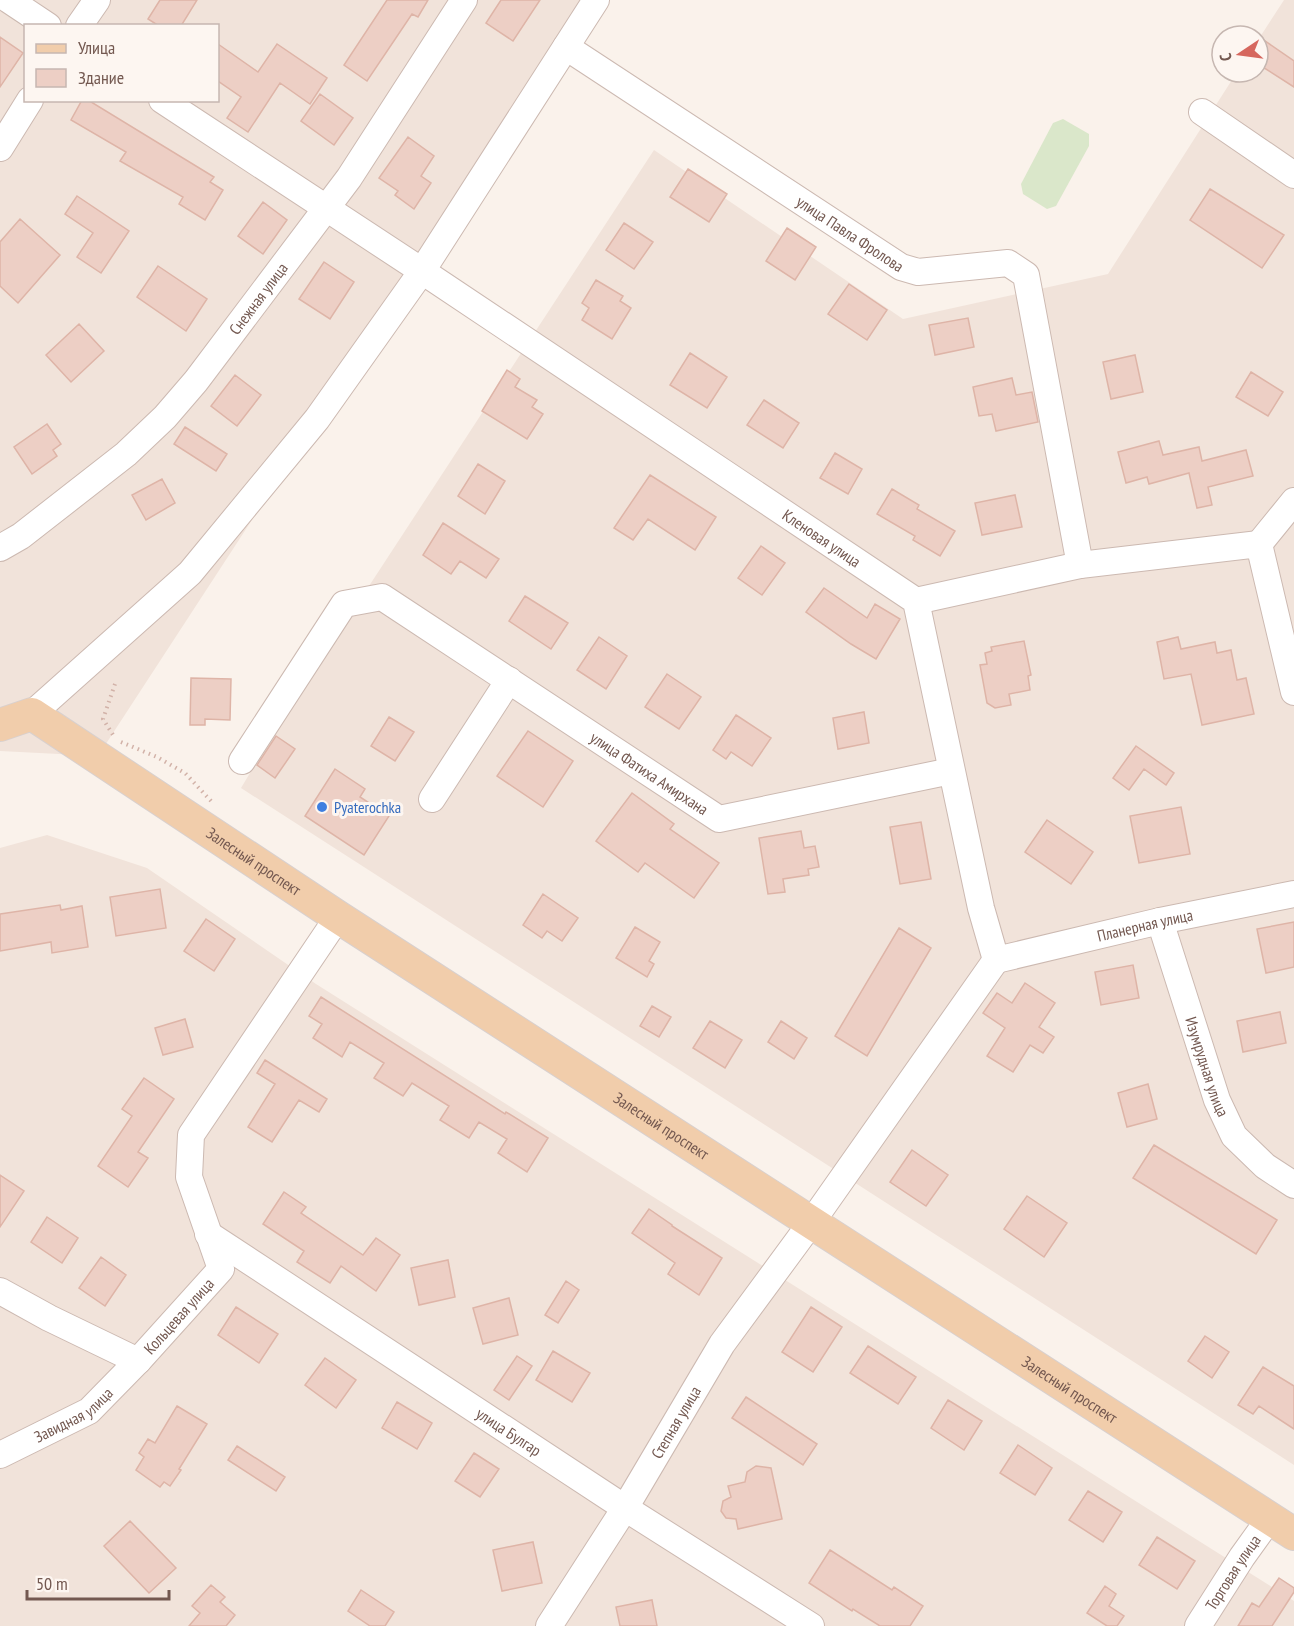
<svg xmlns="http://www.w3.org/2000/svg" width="1294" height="1626" viewBox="0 0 1294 1626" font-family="'PT Sans Narrow',sans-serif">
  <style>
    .residential { fill: #f1e3da; fill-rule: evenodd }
    .green { fill: #dae7ca }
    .building { fill: #edcfc5; stroke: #deb4a7; stroke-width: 1.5 }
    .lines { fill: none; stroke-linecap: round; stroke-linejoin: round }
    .minor-casing { stroke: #ccb9b1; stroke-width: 28 }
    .major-casing { stroke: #d8d0ce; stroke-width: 34 }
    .path { stroke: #d2b2a8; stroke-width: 4; stroke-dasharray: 1.5 4.5; stroke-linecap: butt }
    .minor { stroke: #fff; stroke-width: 26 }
    .major { stroke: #f1cdab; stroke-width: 32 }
    .shop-dot { fill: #3f7fe0; stroke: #fdf6f1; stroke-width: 2 }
    .labels { text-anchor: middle; stroke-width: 6; stroke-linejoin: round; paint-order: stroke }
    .street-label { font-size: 16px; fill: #735850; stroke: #fdf6f1 }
    .shop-label { font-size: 16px; fill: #366cbe; stroke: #fdf6f1; text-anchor: start }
  </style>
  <rect width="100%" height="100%" fill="#faf2eb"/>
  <!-- residential -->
  <path class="residential" d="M0,0H591L98,756L0,751ZM26,26H218V100H26Z
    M1284,0H1294V1465L241,788L286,713L654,150L903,319L1108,274L1237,72H1258V40Z
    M47,835L147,868L316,984L1294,1601V1626H0V848Z"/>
  <!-- green -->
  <path class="green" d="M1063,119L1089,134V146L1056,206L1047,209L1023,194L1021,184L1053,123Z"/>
  <!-- building -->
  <path class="building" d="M160,0H197L181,26H159L148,19Z
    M387,0H428L418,17L412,14L367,81L344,65Z
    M501,0H540L513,41L486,23Z
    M1258,36L1294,61V87L1258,64Z
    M0,37L23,53L0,87Z
    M218,44L258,72L277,44L327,78L310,104L280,83L248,132L227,118L241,97L218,81Z
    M320,94L353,118L334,145L301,121Z
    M82,100H88L214,177L210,182L223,190L205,220L179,204L183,197L120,161L126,152L71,120Z
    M408,137L434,156L421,176L431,183L414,209L395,195L398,191L379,178Z
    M688,169L727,194L709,222L670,197Z
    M1210,189L1284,235L1262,268L1190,220Z
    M77,196L129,231L101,273L77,257L93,233L65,214Z
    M263,202L287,220L263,254L238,236Z
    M20,219L60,255L18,303L0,286V242Z
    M624,223L653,242L634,269L606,250Z
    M787,228L816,247L795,280L766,261Z
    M324,262L354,282L330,319L299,299Z
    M158,266L207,299L186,331L137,297Z
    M596,280L623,296L620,301L631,308L612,339L582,320L589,308L582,303Z
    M849,284L887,310L867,340L828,314Z
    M968,318L974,347L935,355L929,325Z
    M79,324L104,351L71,382L46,355Z
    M690,353L727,377L707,408L670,385Z
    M1135,355L1143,392L1111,399L1103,362Z
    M507,370L520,379L515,387L537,400L532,407L543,414L527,439L482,411Z
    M1251,372L1283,392L1268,416L1236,397Z
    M235,375L261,395L237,426L211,406Z
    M1012,378L1016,395L1032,392L1038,422L996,431L992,414L979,416L973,387Z
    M764,400L799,423L783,448L747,425Z
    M47,424L61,444L53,450L57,456L32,474L14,447Z
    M185,427L227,454L216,471L174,444Z
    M1159,441L1163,455L1199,447L1202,461L1246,450L1253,476L1208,487L1212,505L1197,508L1189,473L1149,484L1147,477L1126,483L1118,452Z
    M835,453L862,469L848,494L820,478Z
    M478,464L505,481L485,514L458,496Z
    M650,475L716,517L695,550L648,519L633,540L614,528Z
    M162,479L175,503L146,520L132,495Z
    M892,489L919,505L917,509L955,531L940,556L913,540L915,536L877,514Z
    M1015,495L1022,527L982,535L975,503Z
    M443,523L499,559L486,578L460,561L451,574L423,555Z
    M761,546L785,563L762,595L738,578Z
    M824,588L867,618L875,604L900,619L876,659L851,644L806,612Z
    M525,596L568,623L551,649L509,621Z
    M599,637L627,656L606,689L577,670Z
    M1178,637L1181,649L1215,642L1217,653L1231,650L1237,680L1246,678L1254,714L1202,725L1191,674L1164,679L1157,642Z
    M1024,641L1031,675L1028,676L1030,690L1009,694L1011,705L995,708L987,703L980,665L987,664L985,653L992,651L991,647Z
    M667,674L701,697L679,729L645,707Z
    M191,678L231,679L230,720L205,719V725H190Z
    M864,712L869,743L838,749L833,718Z
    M736,715L771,738L752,766L731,752L726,759L713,750Z
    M389,717L414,732L395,761L371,746Z
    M528,731L573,761L543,807L497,776Z
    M276,736L295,749L275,778L257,765Z
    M1136,746L1174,773L1166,785L1144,769L1129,790L1113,778Z
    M335,769L365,789L360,797L389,816L364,855L305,816Z
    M632,793L674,824L670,829L719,863L694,898L645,863L638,872L596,841Z
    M1181,807L1190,854L1139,863L1130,816Z
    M1047,820L1093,852L1071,884L1025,852Z
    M921,822L931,879L900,884L890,827Z
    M801,831L804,848L815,846L819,867L808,869L809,875L783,879L785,892L768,894L759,838Z
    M160,889L166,928L116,936L110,897Z
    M543,894L578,918L562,941L547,931L542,938L523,925Z
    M60,905L61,910L82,906L88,947L52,953L51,942L0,951V914Z
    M206,919L235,939L214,971L184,951Z
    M1294,922V967L1266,973L1257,929Z
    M635,927L660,942L649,961L654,964L647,977L616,958Z
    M899,928L931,948L867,1056L835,1036Z
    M1133,965L1139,998L1101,1005L1095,972Z
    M1025,983L1055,1003L1039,1027L1054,1037L1043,1053L1030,1045L1013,1072L987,1056L1005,1028L983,1013L997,993L1012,1003Z
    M321,997L505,1114L506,1112L548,1138L527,1172L498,1153L507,1139L479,1122L469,1138L440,1120L449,1106L412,1083L403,1096L374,1078L384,1063L350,1042L342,1057L313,1038L322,1024L309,1016Z
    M652,1006L671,1017L659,1037L640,1026Z
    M1280,1012L1286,1043L1243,1052L1237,1021Z
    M185,1019L193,1047L163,1055L155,1028Z
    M710,1021L742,1040L725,1068L693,1048Z
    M781,1021L807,1038L794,1059L768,1042Z
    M265,1060L327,1099L319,1112L299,1100L272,1142L248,1127L275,1084L257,1073Z
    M144,1078L174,1099L138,1152L148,1158L128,1187L98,1166L132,1116L122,1109Z
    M1148,1084L1157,1119L1127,1127L1118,1093Z
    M1154,1145L1277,1220L1256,1254L1133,1178Z
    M912,1150L948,1175L926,1206L890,1182Z
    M0,1175L24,1191L0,1227Z
    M284,1192L306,1207L301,1213L363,1255L376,1238L400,1255L376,1291L341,1266L330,1283L297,1262L304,1251L263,1224Z
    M1027,1196L1067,1223L1044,1257L1004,1229Z
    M649,1209L672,1225V1226L722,1258L699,1295L668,1274L675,1263L632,1233Z
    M47,1217L78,1238L62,1263L31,1242Z
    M101,1257L126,1275L105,1306L79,1288Z
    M448,1260L455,1297L419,1305L411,1268Z
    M566,1281L579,1290L558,1323L545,1315Z
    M509,1298L518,1335L483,1344L473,1308Z
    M236,1307L278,1334L259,1363L218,1335Z
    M811,1307L842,1327L813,1372L782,1352Z
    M1205,1336L1229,1352L1212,1378L1188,1361Z
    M868,1346L916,1377L898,1404L850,1373Z
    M553,1351L590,1373L572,1402L536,1380Z
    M517,1356L532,1366L509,1400L494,1390Z
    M325,1358L356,1380L336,1408L305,1385Z
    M1263,1367L1294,1386V1429L1259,1406L1253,1414L1238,1405Z
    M746,1397L817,1444L803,1465L732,1418Z
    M948,1400L982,1421L964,1450L931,1428Z
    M397,1402L432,1423L417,1449L382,1428Z
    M177,1406L207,1424L179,1469L181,1470L170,1486L164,1482L160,1487L136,1470L144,1457L139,1453L148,1439L155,1443Z
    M1018,1445L1052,1468L1035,1495L1000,1473Z
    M237,1446L285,1477L276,1491L228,1460Z
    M474,1453L499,1469L480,1497L455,1481Z
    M756,1466L771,1468L782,1519L738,1529L736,1519L726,1518L721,1511L723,1501L731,1497L728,1486L745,1482L747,1472Z
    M1088,1491L1122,1512L1103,1542L1069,1520Z
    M130,1521L176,1568L149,1593L104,1546Z
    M1157,1537L1195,1561L1177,1589L1139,1565Z
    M533,1542L542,1583L502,1591L493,1550Z
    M830,1550L892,1590L894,1587L923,1606L910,1626H880L853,1609L852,1611L809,1583Z
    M1279,1578L1294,1588V1592L1272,1626H1238L1252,1603L1259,1607Z
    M211,1585L225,1597L220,1602L235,1615L226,1626H189L200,1613L192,1606Z
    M1105,1586L1116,1594L1109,1606L1124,1616L1117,1626H1107L1087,1613Z
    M361,1590L394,1612L385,1626H370L348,1611Z
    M652,1600L657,1626H620L616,1607Z"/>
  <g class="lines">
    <!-- minor casing -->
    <g class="minor-casing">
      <g id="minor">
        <path d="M9,0L48,26"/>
        <path d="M79,26L97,0"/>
        <path id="s1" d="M566,47L901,267L918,272L1008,263L1026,275L1080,565"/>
        <path id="s2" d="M162,100L422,271L916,601L981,908L996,960"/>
        <path d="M1202,112L1294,175"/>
        <path d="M0,148L30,100"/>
        <path d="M1259,544L1294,501"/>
        <path id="s3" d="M0,548L21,536L126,454L165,417L196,381L349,178L464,0"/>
        <path d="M916,601L1080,565L1259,544L1294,692"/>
        <path d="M32,714L190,573L317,419L422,271L596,0"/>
        <path id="s4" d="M242,761L344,604L382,597L719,819L951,771"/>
        <path d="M432,799L509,680"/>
        <path id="s5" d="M1160,921L1217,1100L1234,1136L1265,1166L1294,1185"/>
        <path id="s6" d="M996,960L1160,921L1294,894"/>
        <path id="s7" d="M208,1234L625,1508L811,1626"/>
        <path d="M0,1291L49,1318L138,1361"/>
        <path id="s8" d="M0,1455L89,1411L138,1361L221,1269L189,1177L191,1135L338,917"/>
        <path id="s9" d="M549,1626L625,1508L722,1344L811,1223L996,960"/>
        <path id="s10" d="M1198,1626L1242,1557L1270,1518"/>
      </g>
    </g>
    <!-- major casing -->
    <g class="major-casing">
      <g id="major">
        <path id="s11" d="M0,725L32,714L338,917L1294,1534"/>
      </g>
    </g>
    <!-- path -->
    <path class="path" d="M115,684L103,719L115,738
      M121,742L157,757L185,773L211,801"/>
    <!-- minor -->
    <use href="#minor" class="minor"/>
    <!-- major -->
    <use href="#major" class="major"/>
  </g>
  <!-- markers -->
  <circle class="shop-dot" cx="322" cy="807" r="6"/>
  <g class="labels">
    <!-- street labels -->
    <g class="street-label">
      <text dy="6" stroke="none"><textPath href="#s1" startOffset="340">улица Павла Фролова</textPath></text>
      <text dy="6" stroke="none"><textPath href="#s3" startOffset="362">Снежная улица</textPath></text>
      <text dy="6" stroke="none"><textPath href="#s2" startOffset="792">Кленовая улица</textPath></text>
      <text dy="6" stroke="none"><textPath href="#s4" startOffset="546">улица Фатиха Амирхана</textPath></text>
      <text dy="6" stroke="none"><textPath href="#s11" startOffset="300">Залесный проспект</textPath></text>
      <text dy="6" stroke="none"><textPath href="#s6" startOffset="153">Планерная улица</textPath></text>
      <text dy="6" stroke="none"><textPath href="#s5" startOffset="153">Изумрудная улица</textPath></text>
      <text dy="6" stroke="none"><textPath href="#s11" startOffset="786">Залесный проспект</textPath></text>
      <text dy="6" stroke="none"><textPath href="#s8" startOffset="230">Кольцевая улица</textPath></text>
      <text dy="6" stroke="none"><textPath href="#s11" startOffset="1272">Залесный проспект</textPath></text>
      <text dy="6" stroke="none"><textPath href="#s8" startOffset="84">Завидная улица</textPath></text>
      <text dy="6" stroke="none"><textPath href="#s9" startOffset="240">Степная улица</textPath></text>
      <text dy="6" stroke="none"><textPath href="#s7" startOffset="360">улица Булгар</textPath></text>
      <text dy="6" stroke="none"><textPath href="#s10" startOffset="64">Торговая улица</textPath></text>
    </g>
    <!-- shop labels -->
    <g class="shop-label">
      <text x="334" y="813">Pyaterochka</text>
    </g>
  </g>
  <!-- legend -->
  <rect x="24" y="24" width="195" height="78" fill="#fdf6f1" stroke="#c6b7b1" stroke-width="1.5"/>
  <rect x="36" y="44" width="30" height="9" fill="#f1cdab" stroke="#c6b7b1" stroke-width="1.5"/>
  <text x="78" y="54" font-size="18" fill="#735850">Улица</text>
  <rect x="36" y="69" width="30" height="18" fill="#edcfc5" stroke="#c6b7b1" stroke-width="1.5"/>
  <text x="78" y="84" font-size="18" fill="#735850">Здание</text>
  <!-- north arrow -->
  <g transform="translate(1240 54) rotate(257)"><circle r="28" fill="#fdf6f1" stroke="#c6b7b1" stroke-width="1.5"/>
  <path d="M0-4.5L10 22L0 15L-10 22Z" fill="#d6675e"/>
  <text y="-9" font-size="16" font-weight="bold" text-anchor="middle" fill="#735850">С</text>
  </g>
  <!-- scale -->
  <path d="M27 1590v9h142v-9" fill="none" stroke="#735850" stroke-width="3"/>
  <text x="36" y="1590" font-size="18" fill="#735850" stroke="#fdf6f1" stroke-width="4.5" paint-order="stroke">50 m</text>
</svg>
